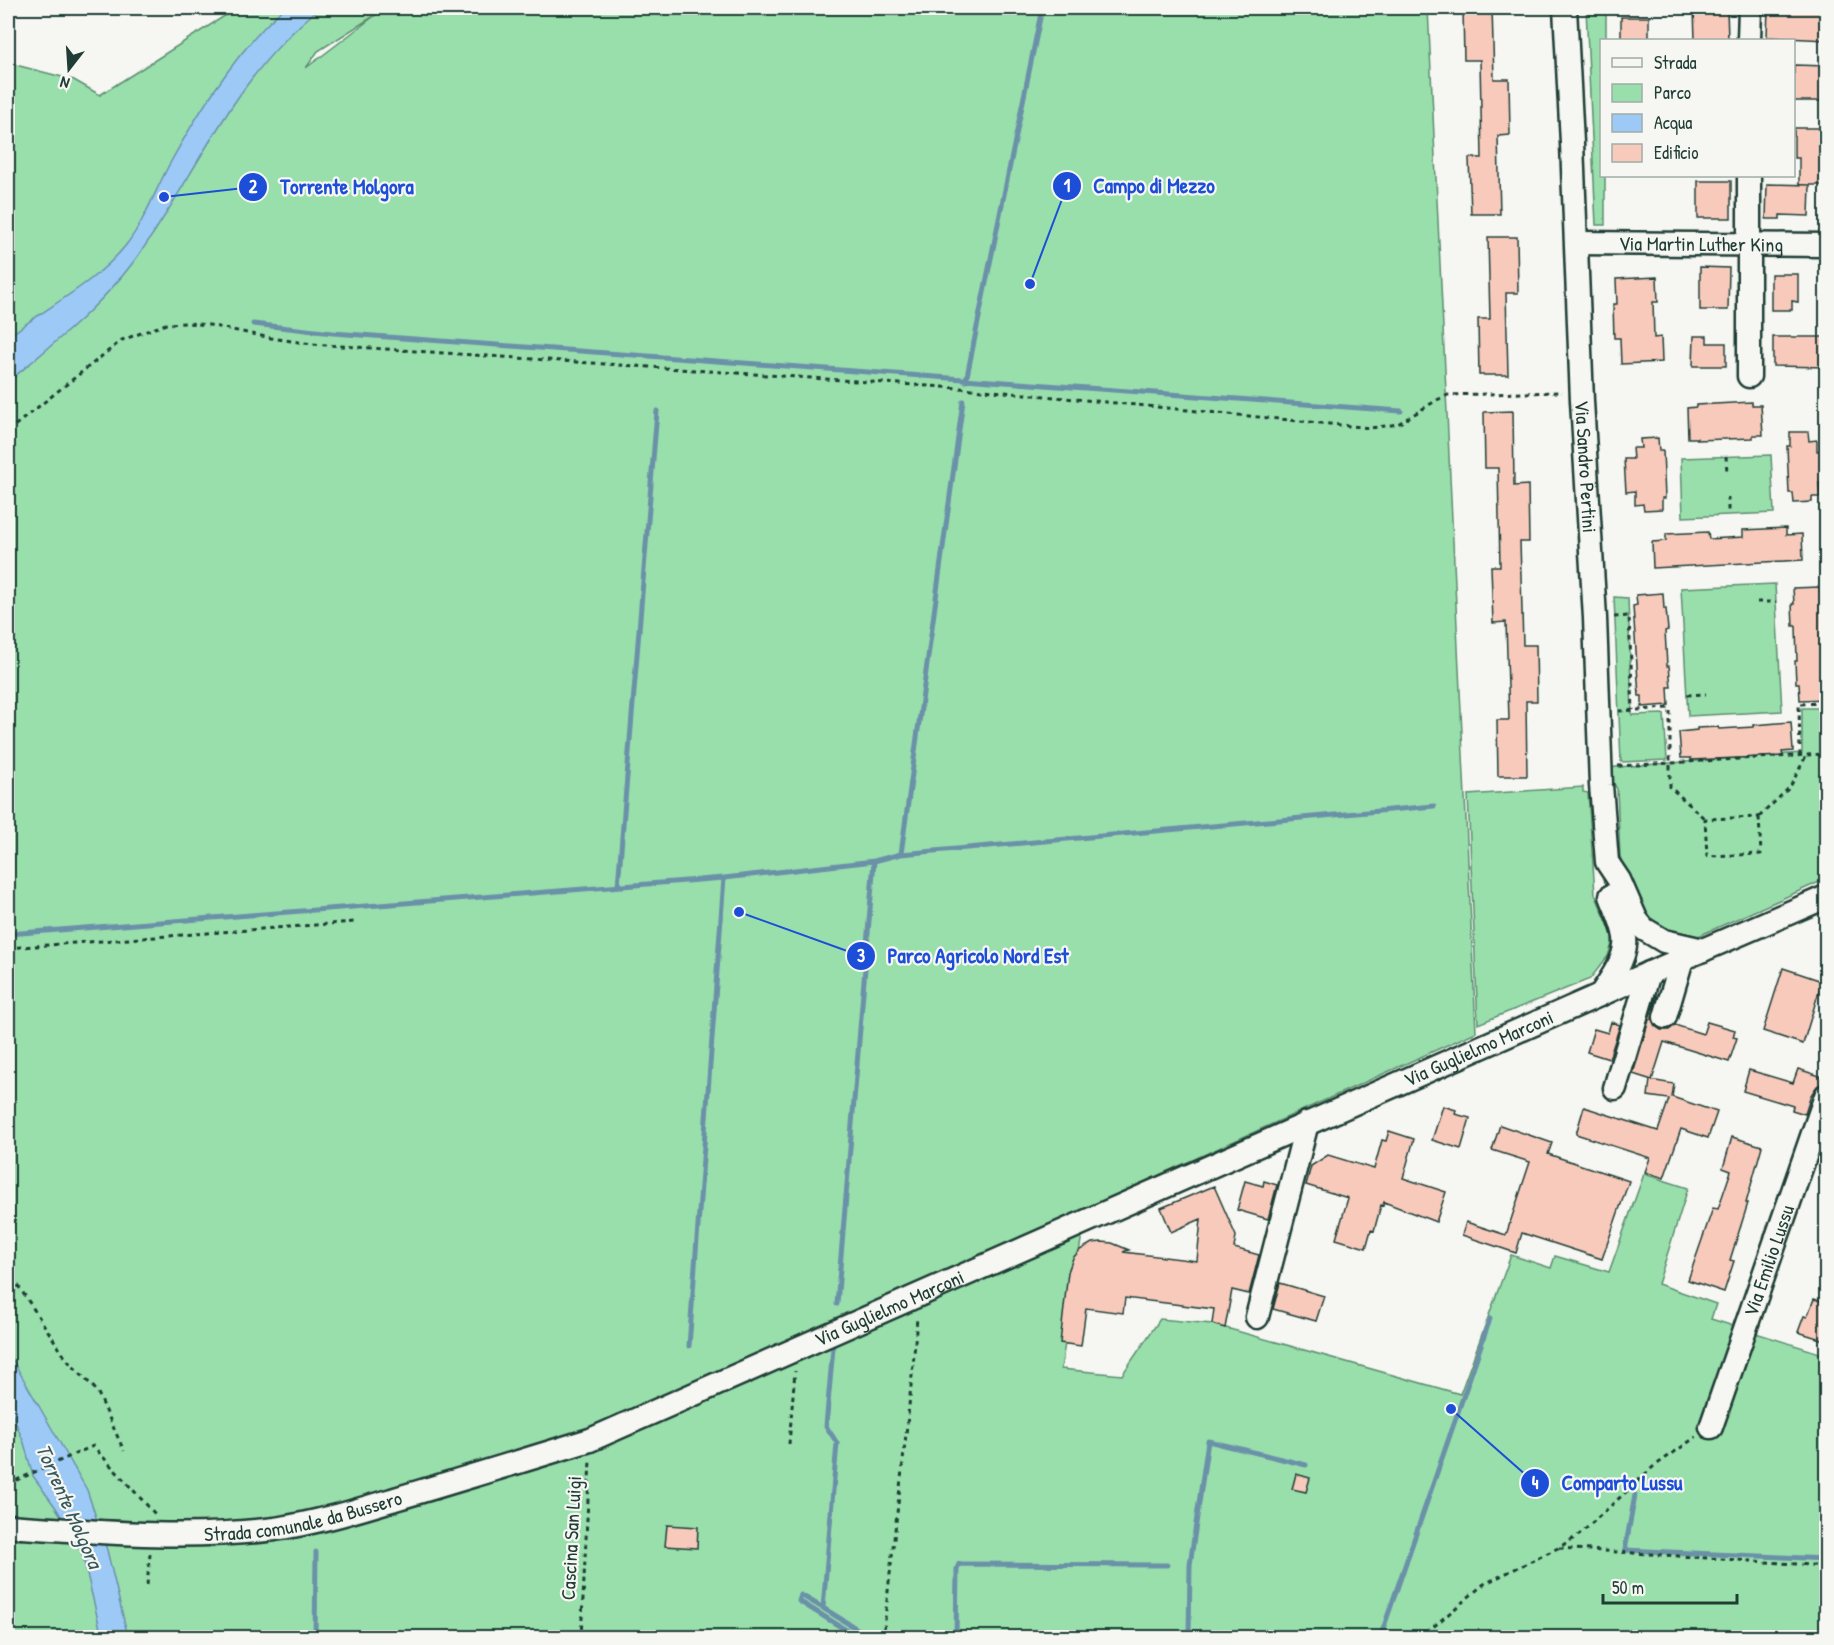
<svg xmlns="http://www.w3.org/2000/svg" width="1834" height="1645" viewBox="0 0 1834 1645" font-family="'Patrick Hand',sans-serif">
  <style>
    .green { fill: #99dfac; stroke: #5c8e70; stroke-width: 1.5; fill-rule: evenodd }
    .water { fill: #9cc9f6; stroke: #6a91a8; stroke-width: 1.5 }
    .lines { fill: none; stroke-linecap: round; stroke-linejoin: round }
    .stream { stroke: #6a91a8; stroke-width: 5 }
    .building { fill: #f8cabc; stroke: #1f3d34; stroke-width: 1.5 }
    .minor-casing { stroke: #1f3d34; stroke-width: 27 }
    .path { stroke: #1f3d34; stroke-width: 3; stroke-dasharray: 4.5 4.5; stroke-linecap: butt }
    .minor { stroke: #f6f6f2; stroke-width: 22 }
    .labels { text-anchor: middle; stroke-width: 4.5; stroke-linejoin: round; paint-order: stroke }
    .street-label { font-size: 20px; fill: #1f3d34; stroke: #f6f6f2 }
    .water-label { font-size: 21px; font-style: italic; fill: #38595b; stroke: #f6f6f2 }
    .leader { fill: none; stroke: #1d4ed8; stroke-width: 2 }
    .callout-dot { fill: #1d4ed8; stroke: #f6f6f2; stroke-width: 2 }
    .mark-label { font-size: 18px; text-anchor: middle; font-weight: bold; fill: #fff }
    .callout-label { font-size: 21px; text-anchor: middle; font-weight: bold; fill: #1d4ed8; stroke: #f6f6f2; stroke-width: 4.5; stroke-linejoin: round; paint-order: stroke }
  </style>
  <rect width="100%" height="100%" fill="#f6f6f2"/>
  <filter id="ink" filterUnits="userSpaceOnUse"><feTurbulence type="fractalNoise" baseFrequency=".0167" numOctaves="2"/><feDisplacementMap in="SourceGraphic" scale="12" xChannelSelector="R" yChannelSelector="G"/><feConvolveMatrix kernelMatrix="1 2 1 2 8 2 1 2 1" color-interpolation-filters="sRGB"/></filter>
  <g filter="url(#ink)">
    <!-- green -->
    <path class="green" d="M237,8H1428L1476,1032L1086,1208L1061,1369L1122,1375L1160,1319L1212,1324L1460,1394L1511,1255L1551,1268L1555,1256L1609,1272L1644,1174L1688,1188L1658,1284L1716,1304L1711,1319L1826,1355V1637H8V1539L22,1540V1538L107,1545L103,1522L8,1515V63L74,80L100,95ZM377,14L306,68L318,51Z
      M1586,8H1606V40H1602V176H1605V225H1596Z
      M1771,455L1774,513L1683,517L1681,458Z
      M1775,584L1782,711L1688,716L1681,588Z
      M1614,597L1628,598L1632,715L1664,714L1667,760L1621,762Z
      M1802,708H1826V879L1694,938H1679L1648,921L1623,867L1620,856L1617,789L1605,768L1802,753Z
      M1583,787V792L1588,793L1595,894L1612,934V944L1608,956L1590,979L1478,1024L1468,795Z"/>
    <!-- water -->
    <path class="water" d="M284,8H320C280,40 247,81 220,125C191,170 167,217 135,260C99,308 53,344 8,382V337C46,307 95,284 126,245C144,222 155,191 169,165C198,112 239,48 284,8Z
      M8,1352L87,1490L107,1550L128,1637H102L83,1557L76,1540L56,1508L33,1476L24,1443L8,1404Z"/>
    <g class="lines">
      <!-- stream -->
      <path class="stream" d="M253,324L333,333L1401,411
        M966,381L1042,8
        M901,854L963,401
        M618,886L657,411
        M8,934L724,878L874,861L901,854L1434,806
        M837,1304L874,861
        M689,1346L724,878
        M833,1348L826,1426L837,1443L823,1608L870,1637
        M1635,1495L1625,1550L1826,1559
        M823,1608L801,1595L799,1601L854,1635
        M315,1638L316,1552
        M956,1638L957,1569L959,1564L1167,1565
        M1189,1638L1190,1565L1208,1441L1306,1465
        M1380,1638L1490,1319"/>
    </g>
    <!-- building -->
    <path class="building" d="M1463,8H1492L1494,79H1509L1510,135L1498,136L1500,214H1471L1469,158H1482L1480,60H1464Z
      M1694,8H1727L1728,40H1695Z
      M1768,8H1827V40L1767,37Z
      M1621,17H1649V40H1621Z
      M1794,65L1827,66V101H1794Z
      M1794,128H1827V185H1799V158H1794Z
      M1698,181H1731V218H1698Z
      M1767,184L1810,185L1809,216L1780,215V219H1766Z
      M1488,237H1517L1518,293H1506L1508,375H1479L1478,319H1490Z
      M1700,267L1729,268L1728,310H1700Z
      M1771,274H1798V302L1792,301V310H1771Z
      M1657,277L1658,302H1653L1654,338L1661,337L1662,362L1621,364L1620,338H1614L1613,304H1617L1616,279Z
      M1694,336H1707V343H1726V366H1693Z
      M1773,337H1827V367L1773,366Z
      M1752,402V405H1761L1763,435H1753V438L1697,440V438H1688L1687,408L1696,407V405Z
      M1513,411L1514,486L1528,485L1529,542H1520L1523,645H1536L1537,701H1526L1527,776H1498L1497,720H1509L1506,622L1493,623L1491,566H1500L1498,468H1485L1484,412Z
      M1790,432H1808L1809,441L1817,440V451L1826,450L1827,483H1819L1820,497H1812V502L1794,503L1793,493H1789L1787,446H1790Z
      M1658,438L1659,451H1663L1665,498H1662V509L1644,510L1643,504L1635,505V491L1626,492L1624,459H1633L1632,448H1641L1640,439Z
      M1786,528V535L1802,534L1803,560L1653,568L1652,542L1666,541V534L1708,532L1709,539L1743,537V530Z
      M1820,587L1821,598L1824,597L1827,699L1800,700L1799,683H1796L1795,661H1797L1796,626H1793L1792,604H1794L1793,588Z
      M1663,593L1664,609H1666L1668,630L1665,631L1667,666H1669L1671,687H1668L1669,705L1642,707V696H1639L1633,606L1637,605L1636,595Z
      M1791,722L1793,751L1782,752L1783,756L1691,760V758H1681L1679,732L1697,730V728L1718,727L1719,729L1754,727V725Z
      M1783,968L1822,981L1803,1044L1763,1031Z
      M1657,993L1652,1020L1655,1026L1661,1030H1669L1675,1025L1703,1034L1707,1022L1735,1030L1733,1037L1737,1038L1729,1062L1664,1042L1652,1080L1633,1074Z
      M1611,1022L1620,1025L1609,1059L1587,1052L1594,1029L1608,1033Z
      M1798,1069L1823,1077L1821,1084L1817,1086L1811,1095L1805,1114L1792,1110L1793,1106L1743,1091L1749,1070L1793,1083Z
      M1650,1080L1674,1084L1672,1097L1717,1112L1708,1138L1681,1129L1664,1178L1645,1172L1650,1158L1576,1134L1584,1107L1658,1131L1669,1099L1648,1096Z
      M1443,1106L1456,1110L1455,1114L1470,1118L1461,1149L1432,1140Z
      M1500,1125L1552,1143L1548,1154L1629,1181L1602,1259L1522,1233L1516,1253L1462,1235L1466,1222L1506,1235L1530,1162L1492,1150Z
      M1389,1131L1414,1139L1403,1178L1446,1192L1436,1222L1384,1202L1383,1206L1381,1205L1374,1231L1371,1230L1366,1248L1336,1239L1348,1198L1306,1185L1311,1166L1328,1155L1374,1169L1382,1140L1386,1141Z
      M1732,1137L1762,1146L1746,1203H1748L1730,1260L1734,1261L1724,1292L1688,1280L1713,1208L1718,1209L1731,1171L1723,1168Z
      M1245,1181L1263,1186L1264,1181L1277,1185L1268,1219L1237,1210Z
      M1214,1186L1236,1236L1234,1248L1259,1255L1249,1294L1232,1290L1225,1328L1212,1324L1214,1309L1125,1298L1123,1313L1086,1308L1081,1346L1060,1343L1068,1272L1073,1258L1080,1250L1092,1243L1102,1242L1112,1243L1129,1250L1123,1252L1197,1261L1201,1219L1171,1232L1161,1208Z
      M1280,1283L1324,1296L1316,1321L1273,1309Z
      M1814,1299L1827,1303V1341L1798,1332L1804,1316L1807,1317Z
      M1296,1474L1310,1478L1306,1492L1292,1489Z
      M667,1525L698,1527L697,1548L665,1546Z"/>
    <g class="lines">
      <!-- minor casing -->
      <g class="minor-casing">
        <g id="minor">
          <path id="s1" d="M1565,8L1572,143L1582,401L1595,618L1601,785L1607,862L1619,880L1636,919L1644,929L1664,941L1703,950"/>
          <path d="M1749,40L1750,8"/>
          <path id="s2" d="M1577,243L1826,245"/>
          <path d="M1749,376V176"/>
          <path d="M1601,994C1611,978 1628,957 1625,937C1623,923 1616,909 1611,896"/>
          <path d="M1665,1017L1682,959"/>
          <path d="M1615,1088L1649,973"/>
          <path d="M1257,1317L1307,1123"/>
          <path id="s3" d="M1711,1427L1826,1096"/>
          <path id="s4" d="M8,1526C97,1532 186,1540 275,1529C316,1523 355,1511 395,1499C460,1480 525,1460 590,1440L1654,971L1826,897"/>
        </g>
      </g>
      <!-- path -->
      <path class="path" d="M8,431L122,340L166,324L187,323L209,325L271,338L312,344L973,389L1371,428L1398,424L1437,400L1448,395L1562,392
        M1726,456L1727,473
        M1728,497V515
        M1826,586H1822L1826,685
        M1757,602H1776
        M1614,617L1629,616L1633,710
        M1687,695L1706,694
        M1619,711L1670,708V787L1705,819
        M1800,756L1799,704L1826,703
        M1618,766L1826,754
        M1759,817L1761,854L1707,856L1705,819Z
        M1759,817L1790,787L1806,756
        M8,948L355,922
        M8,1270L67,1360L97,1391L124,1451
        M789,1444L795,1371
        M8,1484L93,1446L155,1514
        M1559,1548L1826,1566
        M147,1585L150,1554
        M581,1638L590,1460
        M883,1638C894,1531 909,1424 917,1317
        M1420,1638L1484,1584L1558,1548L1579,1535L1653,1467L1696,1437"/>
      <!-- minor -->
      <use href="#minor" class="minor"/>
    </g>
  </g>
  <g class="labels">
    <!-- street labels -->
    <g class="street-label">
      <text dy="7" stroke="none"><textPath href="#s2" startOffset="124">Via Martin Luther King</textPath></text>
      <text dy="7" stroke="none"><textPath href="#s1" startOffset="459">Via Sandro Pertini</textPath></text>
      <text dy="7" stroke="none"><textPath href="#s4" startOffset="1566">Via Guglielmo Marconi</textPath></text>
      <text dy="7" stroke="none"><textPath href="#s3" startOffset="176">Via Emilio Lussu</textPath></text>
      <text dy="7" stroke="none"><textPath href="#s4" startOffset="922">Via Guglielmo Marconi</textPath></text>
      <text dy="7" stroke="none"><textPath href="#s4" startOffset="297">Strada comunale da Bussero</textPath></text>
      <text transform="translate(571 1538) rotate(-87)" y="7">Cascina San Luigi</text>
    </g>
    <!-- water labels -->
    <g class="water-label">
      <text transform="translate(69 1506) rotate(66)" y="7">Torrente Molgora</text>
    </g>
  </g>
  <!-- callouts -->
  <path class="leader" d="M1030 284L1067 186M164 197L253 187M739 912L861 956M1451 1409L1535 1483"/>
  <g class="callout-dot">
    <circle cx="1030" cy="284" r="6"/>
    <circle cx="164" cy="197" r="6"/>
    <circle cx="739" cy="912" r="6"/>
    <circle cx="1451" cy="1409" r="6"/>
    <circle cx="1067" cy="186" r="15"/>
    <circle cx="253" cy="187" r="15"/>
    <circle cx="861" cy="956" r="15"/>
    <circle cx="1535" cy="1483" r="15"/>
  </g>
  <g class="mark-label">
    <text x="1067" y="192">1</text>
    <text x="253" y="193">2</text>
    <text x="861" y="962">3</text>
    <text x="1535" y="1489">4</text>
  </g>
  <g class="callout-label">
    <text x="1154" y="193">Campo di Mezzo</text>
    <text x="347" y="194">Torrente Molgora</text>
    <text x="978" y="963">Parco Agricolo Nord Est</text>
    <text x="1622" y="1490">Comparto Lussu</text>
  </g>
  <!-- margin -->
  <rect width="1834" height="1645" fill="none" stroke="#f6f6f2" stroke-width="30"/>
  <rect x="15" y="15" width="1804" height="1615" fill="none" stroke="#1f3d34" stroke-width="2" filter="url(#ink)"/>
  <!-- legend -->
  <rect x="1600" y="39" width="195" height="138" fill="#f6f6f2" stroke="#a0aca6" stroke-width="1.5"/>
  <rect x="1612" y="58" width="30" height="9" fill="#f6f6f2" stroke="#a0aca6" stroke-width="1.5"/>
  <text x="1654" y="69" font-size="18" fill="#1f3d34">Strada</text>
  <rect x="1612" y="84" width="30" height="18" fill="#99dfac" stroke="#a0aca6" stroke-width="1.5"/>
  <text x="1654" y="99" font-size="18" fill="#1f3d34">Parco</text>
  <rect x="1612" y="114" width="30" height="18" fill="#9cc9f6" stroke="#a0aca6" stroke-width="1.5"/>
  <text x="1654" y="129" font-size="18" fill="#1f3d34">Acqua</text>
  <rect x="1612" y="144" width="30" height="18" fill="#f8cabc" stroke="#a0aca6" stroke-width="1.5"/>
  <text x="1654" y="159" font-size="18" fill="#1f3d34">Edificio</text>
  <!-- north arrow -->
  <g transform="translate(69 69) rotate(197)" stroke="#f6f6f2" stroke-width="4.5" paint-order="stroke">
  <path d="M0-4.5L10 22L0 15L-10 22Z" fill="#1f3d34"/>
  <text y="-9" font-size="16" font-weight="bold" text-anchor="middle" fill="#1f3d34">N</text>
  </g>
  <!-- scale -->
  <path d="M1603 1594v9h134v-9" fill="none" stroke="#1f3d34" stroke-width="3"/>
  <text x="1612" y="1594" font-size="18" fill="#1f3d34" stroke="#f6f6f2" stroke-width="4.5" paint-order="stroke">50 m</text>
</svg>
